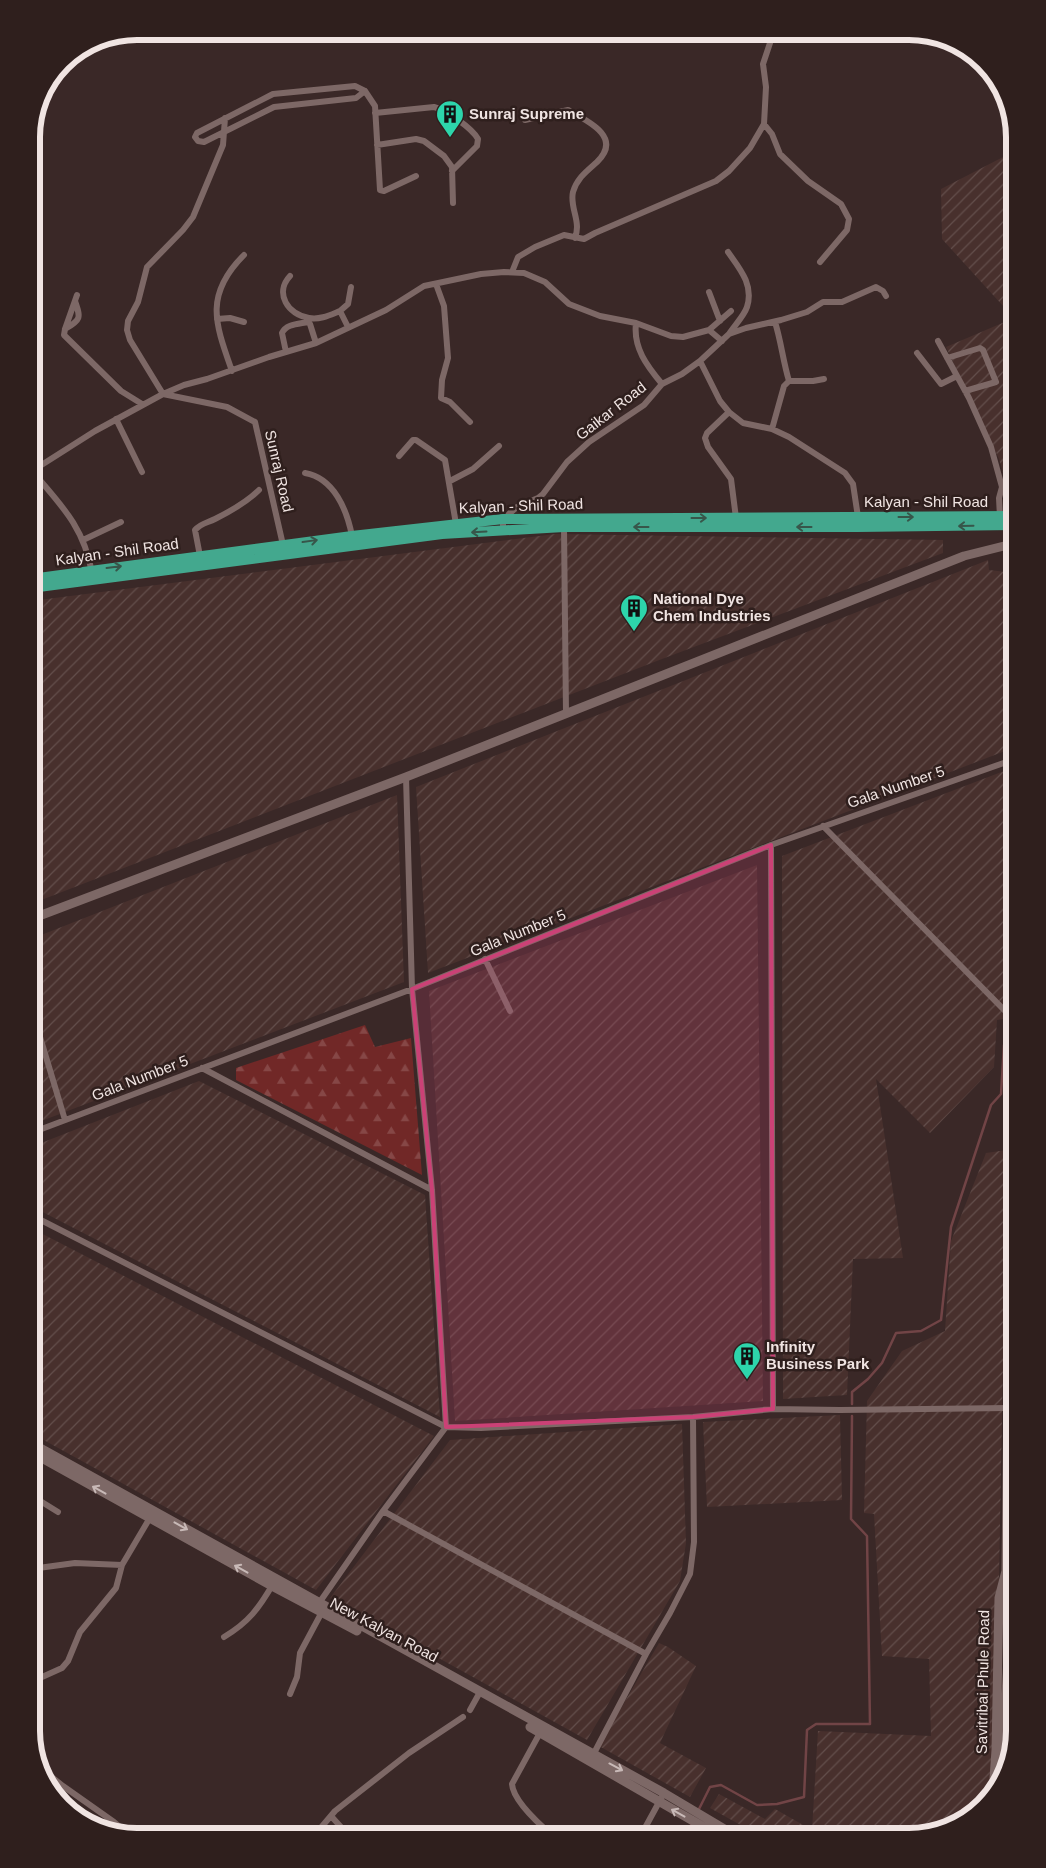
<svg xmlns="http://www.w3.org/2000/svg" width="1046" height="1868" viewBox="0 0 1046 1868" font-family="Helvetica,sans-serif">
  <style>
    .industrial { fill: url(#industrial-furrows) }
    .grass { fill: #712827 }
    .forest { fill: url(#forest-firs) }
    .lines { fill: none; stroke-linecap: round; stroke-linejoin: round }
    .stream { stroke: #714446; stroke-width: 2.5 }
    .street { stroke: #7d6866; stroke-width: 6 }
    .secondary { stroke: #7d6866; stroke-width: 9 }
    .primary { stroke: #43a88e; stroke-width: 10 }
    .oneway { stroke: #37564a }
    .oneway2 { stroke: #c8b9b7 }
    .marked { fill: #cb4176; fill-opacity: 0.2; stroke: #cb4176; stroke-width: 4; stroke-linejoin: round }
    .labels { text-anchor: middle; stroke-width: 5; stroke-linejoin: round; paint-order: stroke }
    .poi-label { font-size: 15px; font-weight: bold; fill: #f0e4e2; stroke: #2f1f1d; text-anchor: start }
    .street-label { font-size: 15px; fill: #f0e4e2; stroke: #2f1f1d }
    .rim { fill: none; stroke: #f0e4e2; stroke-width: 6 }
  </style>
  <defs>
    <pattern id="industrial-furrows" width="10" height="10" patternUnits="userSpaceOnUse" patternTransform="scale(1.25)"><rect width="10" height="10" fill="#48302d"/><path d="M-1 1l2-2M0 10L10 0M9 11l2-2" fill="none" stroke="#634e4b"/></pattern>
    <pattern id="forest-firs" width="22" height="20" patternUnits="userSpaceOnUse" patternTransform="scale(1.25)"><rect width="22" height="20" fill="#712827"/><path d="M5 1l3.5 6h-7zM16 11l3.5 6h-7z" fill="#864746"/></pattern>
  </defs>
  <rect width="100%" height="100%" fill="#3a2827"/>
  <!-- industrial -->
  <path class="industrial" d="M1005,156L1015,173V513L999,459L946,347L1014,318L942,239L941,189Z
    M555,534L943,540V553L662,659L31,904V601Z
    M988,560L989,570L1015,573L1014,741L1005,751L428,973L416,787Z
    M1004,771L1014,777L1009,1018L997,1020L994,1067L930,1133L876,1079L903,1258L853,1259L847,1395L783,1399L782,856Z
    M397,795L404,982L31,1125V939Z
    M757,865L763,1401L455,1421L429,991Z
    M199,1081L425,1195L440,1417L31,1206V1147Z
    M1007,1150L995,1792L956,1826L909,1837H762L710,1808L719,1794L765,1819L775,1809L812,1830L818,1731L931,1736L929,1659L882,1656L874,1514L864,1513L867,1401L902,1351L945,1331L951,1241L986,1153Z
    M31,1228L434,1436L316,1590L31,1433Z
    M840,1415L842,1500L707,1507L703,1422Z
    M682,1424L686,1543L680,1581L587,1740L330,1598L450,1440Z
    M659,1643L668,1647L696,1666L660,1743L706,1768L690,1797L599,1746Z"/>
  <!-- grass -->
  <path class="grass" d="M1014,1593L1015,1732L1008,1752Z"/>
  <!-- forest -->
  <path class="forest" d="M365,1025L375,1047L411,1038L422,1175L236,1080V1068Z"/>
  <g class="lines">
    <!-- stream -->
    <path class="stream" d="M852,1404V1392L868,1379L882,1363L896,1333L921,1331L941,1320L951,1227L991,1105L1001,1094L1004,1045L1011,1044
      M699,1809L710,1787L721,1785L757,1805L777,1804L804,1797L807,1730L816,1724H870L867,1536L851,1519L852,1416
      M685,1837L691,1825"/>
    <!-- street -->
    <path class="street" d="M355,86L365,91L356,98L274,107L204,142L198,141L195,137L197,133L273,94Z
      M365,91L375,106L380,190L384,191L416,176
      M375,113L434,107C446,110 472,128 478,139L477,146L452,171
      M225,118L223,145L193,217L183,230L147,267L138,302L128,321L127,330L130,340L163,394L227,407L255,422L283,545
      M525,120L568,110C588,121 623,137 597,162C587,171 577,178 573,192C570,204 577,215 577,227C577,230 576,235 575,238
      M764,124L772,134L780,154L808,181L841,204L849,219L847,230L820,262
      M377,145L416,139L424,141L444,156L452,167L453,203
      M728,252C740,269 754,285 747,307C744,316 734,326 729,334
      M512,272L518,257L535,247L564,235L584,239L595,233L716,181L729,171L750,148L764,124L766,87L763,64L774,31
      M290,276C274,293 288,315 309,318C320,320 330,315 340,311L348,327
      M436,284L444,306L448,358L442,380L441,398L450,402L470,422
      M709,292L720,321
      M77,295L65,329L64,335L121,391L142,404
      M340,311L348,304L351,287
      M217,319L230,318L244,322
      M775,322C781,341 783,361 789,381
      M636,323C633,348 647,366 662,384
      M65,329C81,320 81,318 75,301
      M709,330L731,311
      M938,341L969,398L991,447L1002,487L999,498L1000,517
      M286,352L282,333C286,324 298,324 308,322L310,324L316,343
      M917,353L941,384L957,376
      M947,358L980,348L983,350L996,382L965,391
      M700,361L720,401L729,412
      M232,371C215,323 204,295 244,255
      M116,419L142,472
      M772,429L784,386L789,381H813L824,379
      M399,456L413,440H416L445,460L456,524
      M305,473C334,478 347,510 352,536
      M450,481L473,469L499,446
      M736,518L731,479L708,447L705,438L707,433L729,412L743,423L772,429L789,437L845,473L853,484L858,517
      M564,527L566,714
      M503,530V519L517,507L538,498L543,494L567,462L589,442L644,405L662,384L682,374L700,361L729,334L746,328L781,320L807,312L823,302H842L876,287L883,291L886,296
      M83,540L121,522
      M200,556L195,530C201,523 207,523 215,519C231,511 247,502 259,490
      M92,573C84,527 61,505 32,471L95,431L163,394L184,385L207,379L269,357L316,343L386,310L424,286L481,274L504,272L524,273L545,282L569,304L600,316L636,323L671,336L683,337L709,330L722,341
      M823,826L1015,1021
      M771,845L773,1409L840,1410L1008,1408
      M485,959L510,1011
      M31,1007L65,1120
      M202,1068L432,1190
      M31,1133L412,989L771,845L1015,759
      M31,1215L446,1427L481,1428L693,1417L773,1409
      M31,1499H37L58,1512
      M383,1511L646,1654L592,1757
      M31,1569L75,1563L122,1565L151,1516
      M317,1606L383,1511L446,1427L432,1190L412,989L406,777
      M224,1637C249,1622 259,1608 273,1584
      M646,1654L670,1613L690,1574L694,1542L693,1417
      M31,1682L62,1668L68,1661L80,1632L116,1588L122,1565
      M290,1694L297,1677L300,1653L323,1610
      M470,1710L480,1692
      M541,1731L512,1784C513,1801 540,1825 554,1837
      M39,1767L63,1786L114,1822L132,1837
      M331,1816L350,1837
      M313,1837L335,1811L409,1753L463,1717
      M640,1837L664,1793"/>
    <!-- secondary -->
    <path class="secondary" d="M31,919L406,777L964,556L1008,545H1015
      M31,1443L664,1793L738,1837
      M31,1452L272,1586L357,1631
      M530,1727L721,1837
      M1002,1774L1011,1598V1587L1006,1572
      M993,1793L996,1750L999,1598L1006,1571L1009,1305L1015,1102"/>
    <!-- primary -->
    <path class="primary" d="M31,579L352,536L503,519L1015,516
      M31,588L442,534L564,527H858L1015,525"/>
  </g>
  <!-- one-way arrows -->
  <defs><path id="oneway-shaft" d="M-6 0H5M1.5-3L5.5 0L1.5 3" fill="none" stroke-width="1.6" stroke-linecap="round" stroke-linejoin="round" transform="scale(1.25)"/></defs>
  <g class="oneway">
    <use href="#oneway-shaft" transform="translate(906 517)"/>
    <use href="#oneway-shaft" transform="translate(699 518)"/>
    <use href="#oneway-shaft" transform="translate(966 526) rotate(179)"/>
    <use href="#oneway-shaft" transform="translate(641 527) rotate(-180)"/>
    <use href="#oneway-shaft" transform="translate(804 527) rotate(-180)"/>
    <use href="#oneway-shaft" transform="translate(479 532) rotate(177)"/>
    <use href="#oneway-shaft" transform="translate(310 541) rotate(-8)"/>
    <use href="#oneway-shaft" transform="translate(114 567) rotate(-7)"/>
  </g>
  <g class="oneway2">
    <use href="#oneway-shaft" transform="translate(99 1490) rotate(-151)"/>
    <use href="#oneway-shaft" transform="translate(181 1526) rotate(29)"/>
    <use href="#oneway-shaft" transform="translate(241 1569) rotate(-151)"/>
    <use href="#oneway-shaft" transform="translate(616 1767) rotate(28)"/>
    <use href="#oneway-shaft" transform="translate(678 1813) rotate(-151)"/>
  </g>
  <!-- marked area -->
  <path class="marked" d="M771,845L773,1409L693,1417L446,1427L432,1190L412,989Z"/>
  <!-- icons -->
  <defs>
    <g id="building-pin" transform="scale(1.4375)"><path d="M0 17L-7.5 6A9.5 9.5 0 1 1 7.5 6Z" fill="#2dd5ab" stroke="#2f1f1d"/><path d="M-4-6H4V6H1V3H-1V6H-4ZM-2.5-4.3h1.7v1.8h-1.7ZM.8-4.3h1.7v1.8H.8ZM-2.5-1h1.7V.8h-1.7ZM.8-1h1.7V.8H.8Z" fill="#111"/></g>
  </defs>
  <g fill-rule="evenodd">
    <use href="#building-pin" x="450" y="114"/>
    <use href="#building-pin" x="634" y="608"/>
    <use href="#building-pin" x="747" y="1356"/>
  </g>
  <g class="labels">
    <!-- poi labels -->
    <g class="poi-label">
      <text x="469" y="119">Sunraj Supreme</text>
      <text x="653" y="604">National Dye<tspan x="653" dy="17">Chem Industries</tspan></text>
      <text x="766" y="1352">Infinity<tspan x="766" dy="17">Business Park</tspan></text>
    </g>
    <!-- street labels -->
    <g class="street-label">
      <text transform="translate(611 411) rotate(-38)" y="5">Gaikar Road</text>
      <text transform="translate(279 471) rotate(77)" y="5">Sunraj Road</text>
      <text x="926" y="507">Kalyan - Shil Road</text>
      <text transform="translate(521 506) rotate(-2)" y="5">Kalyan - Shil Road</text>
      <text transform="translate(117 552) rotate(-8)" y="5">Kalyan - Shil Road</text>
      <text transform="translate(896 787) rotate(-19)" y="5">Gala Number 5</text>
      <text transform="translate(518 933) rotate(-22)" y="5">Gala Number 5</text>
      <text transform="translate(140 1078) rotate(-21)" y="5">Gala Number 5</text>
      <text transform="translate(384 1630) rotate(28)" y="5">New Kalyan Road</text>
      <text transform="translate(983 1682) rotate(-89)" y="5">Savitribai Phule Road</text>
    </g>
  </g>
  <!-- crop -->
  <path d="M0 0H1046V1868H0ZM137 40H909A97 97 0 0 1 1006 137V1731A97 97 0 0 1 909 1828H137A97 97 0 0 1 40 1731V137A97 97 0 0 1 137 40Z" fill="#2f1f1d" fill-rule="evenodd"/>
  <path class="rim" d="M137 40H909A97 97 0 0 1 1006 137V1731A97 97 0 0 1 909 1828H137A97 97 0 0 1 40 1731V137A97 97 0 0 1 137 40Z"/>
</svg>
